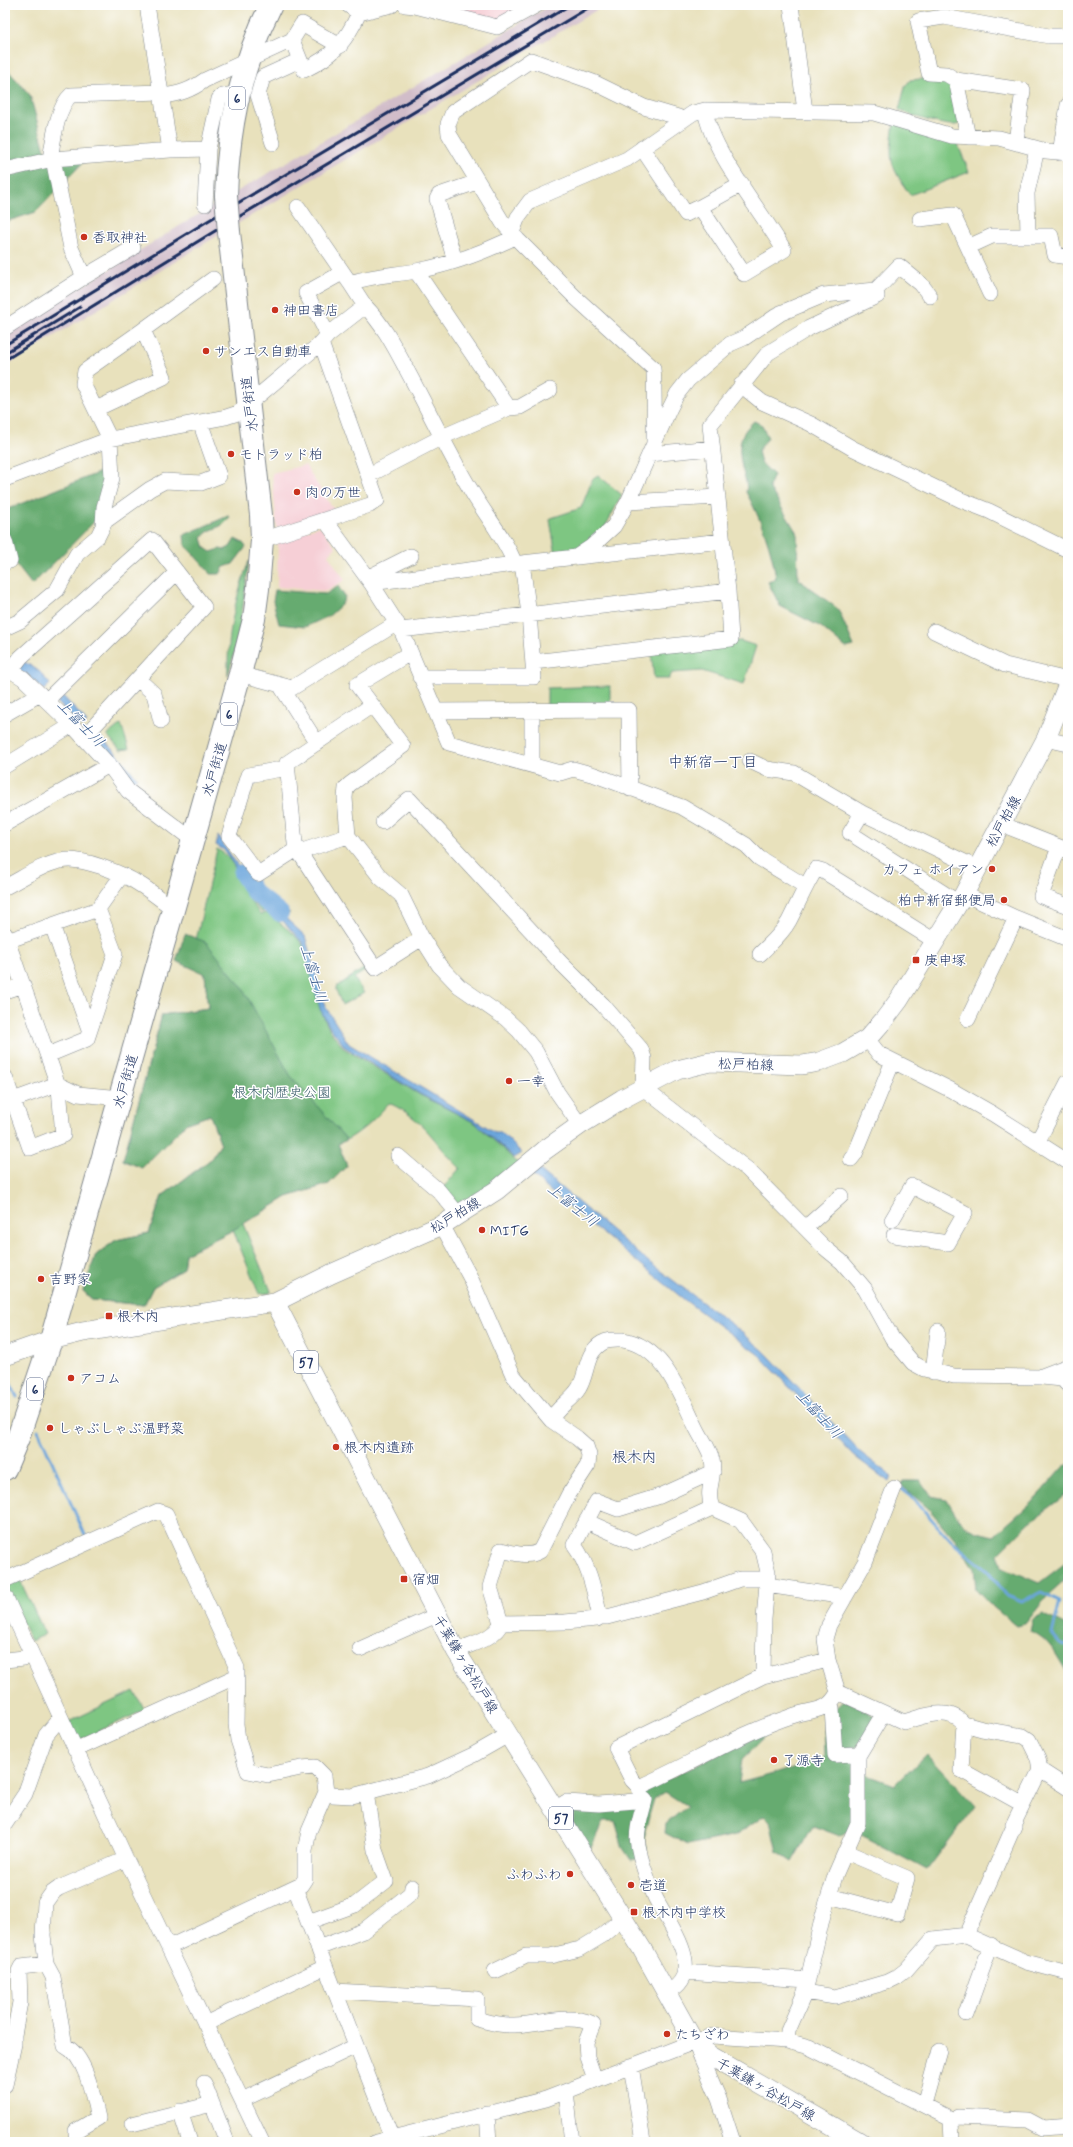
<svg xmlns="http://www.w3.org/2000/svg" width="1073" height="2147" viewBox="0 0 1073 2147" font-family="Mynerve,'Klee One',sans-serif">
  <style>
    .built { fill: #f6cfd6 }
    .industrial { fill: #d1bdc9 }
    .green { fill: #7ec682; stroke: #4c7a70 }
    .forest { fill: #66ab70; stroke: #406d67 }
    .water { fill: #6ba5db; stroke: #436a9c }
    .lines { fill: none; stroke-linecap: round; stroke-linejoin: round }
    .stream { stroke: #6ba5db; stroke-width: 3 }
    .river { stroke: #6ba5db; stroke-width: 18 }
    .minor-casing { stroke: #82888d; stroke-width: 16 }
    .major-casing { stroke: #82888d; stroke-width: 20 }
    .highway-casing { stroke: #82888d; stroke-width: 24 }
    .minor { stroke: #fff; stroke-width: 15 }
    .major { stroke: #fff; stroke-width: 19 }
    .highway { stroke: #fff; stroke-width: 22 }
    .rail { stroke: #1b2f5e; stroke-width: 3 }
    .highway-bridge-casing { stroke: #82888d; stroke-width: 24; stroke-linecap: butt }
    .highway-bridge { stroke: #fff; stroke-width: 22 }
    .poi-dot { fill: #c8321e; stroke: #fff; stroke-width: 1.5 }
    .labels { text-anchor: middle; stroke-width: 3; stroke-linejoin: round; paint-order: stroke }
    .shield { fill: #fff; stroke: #5f6d8e; stroke-width: 1 }
    .shield-label { font-size: 13px; font-weight: bold; fill: #1b2f5e }
    .poi-label { font-size: 14px; fill: #1b2f5e; stroke: #fff; text-anchor: start }
    .street-label { font-size: 14px; fill: #1b2f5e; stroke: #fff }
    .park-label { font-size: 14px; fill: #395c69; stroke: #fff }
    .water-label { font-size: 15px; font-style: italic; fill: #3b5e90; stroke: #fff }
    .neighbourhood-label { font-size: 15px; fill: #1b2f5e; stroke: #fff }
  </style>
  <rect width="100%" height="100%" fill="#fff"/>
  <filter id="ink" filterUnits="userSpaceOnUse"><feTurbulence type="fractalNoise" baseFrequency=".025" numOctaves="2"/><feDisplacementMap in="SourceGraphic" scale="8" xChannelSelector="R" yChannelSelector="G"/><feConvolveMatrix kernelMatrix="1 2 1 2 8 2 1 2 1" color-interpolation-filters="sRGB"/></filter>
  <filter id="wash" filterUnits="userSpaceOnUse"><feTurbulence type="fractalNoise" baseFrequency=".012" numOctaves="4" result="noise"/><feDisplacementMap in="SourceGraphic" scale="16" xChannelSelector="R" yChannelSelector="G"/><feGaussianBlur stdDeviation="0.9" result="paint"/><feColorMatrix in="noise" values="0 0 0 0 0 0 0 0 0 0 0 0 0 0 0 0 0 1.4 0 .05"/><feComposite in="paint" operator="in"/></filter>
  <g filter="url(#wash)">
    <rect width="100%" height="100%" fill="#e8e1bc"/>
    <!-- built -->
    <path class="built" d="M427,5H529L496,25Z
      M305,465L334,510L277,529L272,473Z
      M320,526L336,547L328,555L345,580L326,591L277,587L278,540Z"/>
    <!-- industrial -->
    <path class="industrial" d="M551,5H605L207,242L5,366V334L181,225Z"/>
    <!-- green -->
    <path class="green" d="M931,78L950,79L959,124C949,129 910,115 899,110L905,87L910,80Z
      M894,122L933,140L957,142L969,172L910,195C888,162 889,161 894,122Z
      M598,475L622,495L605,527L580,548L556,555L550,520L551,518L581,508L593,478Z
      M249,561L239,635L228,675C227,635 235,598 249,561Z
      M731,641H741L756,646L744,684L702,671L672,673L669,679H654L651,651Z
      M610,686V706L547,708V688Z
      M121,724L129,749L120,750L107,735Z
      M217,849C231,856 238,874 247,887L245,893L260,914L268,913C278,923 294,932 302,944C317,964 316,992 323,1015C327,1028 336,1039 345,1049L420,1095L475,1123L519,1164L458,1208L442,1189L460,1168C433,1142 426,1120 389,1103C374,1120 359,1135 338,1144L347,1166L329,1184L287,1197L243,1224L271,1291L270,1293L259,1294L233,1230L185,1254L183,1269L153,1287L144,1305L93,1300L83,1291L96,1255L116,1240L149,1233L162,1196L210,1160L221,1144L210,1115L187,1123L142,1168L123,1160L162,1015L208,1008L205,974L190,966Z
      M260,887L290,913L277,920L268,911L261,912L246,893Z
      M368,966L369,968L354,978L364,993L342,1005L336,990V987Z
      M19,1578L45,1634L31,1641L6,1589L11,1582Z
      M134,1691L145,1710L77,1741L68,1722Z"/>
    <!-- forest -->
    <path class="forest" d="M5,67L30,95L45,151L88,157L36,212L5,222Z
      M754,421L762,425L768,438L758,451L761,463L774,475L769,487L797,533L798,579L838,609L854,646L846,648L821,627L780,606L768,582L776,579C772,549 761,519 746,492C748,483 744,477 742,468C738,447 738,435 754,421Z
      M108,469L99,514L94,522L32,585L14,562L5,521V510Z
      M228,516L230,517C223,530 208,527 202,538L205,548L211,552L220,549L224,550L230,547L235,539L243,543L246,547L233,564L224,567L220,574H211L185,545L184,535Z
      M338,586L345,597L342,604L329,616L305,627L279,624L273,601L275,590L326,594Z
      M185,934L206,942L242,987L290,1075L347,1140L338,1144L347,1166L329,1184L287,1197L233,1230L185,1254L183,1269L153,1287L144,1305L93,1300L83,1291L96,1255L116,1240L149,1233L162,1196L210,1160L221,1144L210,1115L187,1123L142,1168L123,1160L162,1015L208,1008L205,974L176,961Z
      M1068,1464V1494L1030,1522L998,1554L1002,1567L1039,1583L1068,1561V1577L1050,1593L1025,1624L1016,1626L993,1607L976,1589L974,1568L956,1541L928,1508L901,1485L904,1481H921L931,1496L947,1499C961,1525 965,1530 994,1536L1031,1503L1064,1466Z
      M1043,1614L1068,1627V1674C1057,1657 1050,1638 1030,1631L1033,1619Z
      M844,1699L877,1717L851,1756L870,1776L895,1785L927,1754L975,1806L927,1870L851,1830L840,1836L813,1826L792,1862L777,1852L770,1821L764,1815L736,1835L688,1845L665,1833L666,1824L687,1806L665,1792L654,1799L645,1830L646,1857L631,1860L623,1848L615,1821H603L590,1850L573,1823L574,1809L634,1805L648,1789L775,1727L742,1759L739,1783L777,1773L825,1757L824,1718Z"/>
    <!-- water -->
    <path class="water" d="M23,661L39,671L50,684L44,690L18,669Z
      M59,692L87,722L82,727L53,698Z
      M96,732L112,748L137,778L130,783L90,736Z
      M218,836L253,888L259,890L253,895L224,850L216,845Z
      M263,897L305,936L325,1006L349,1044L495,1132H501L522,1153L514,1158L476,1123L420,1094L345,1047L329,1026L320,1009L303,943L272,909L260,900Z
      M534,1165L650,1263L734,1326L764,1351L860,1452L891,1476L889,1482L854,1456L759,1355L686,1301L550,1191L528,1171Z"/>
    <g class="lines">
      <!-- stream -->
      <path class="stream" d="M5,1373L17,1397
        M38,1430L86,1537
        M898,1486L911,1496L951,1541L988,1571L1007,1596L1022,1602L1041,1592L1060,1601L1052,1634L1060,1643L1068,1646"/>
      <!-- river -->
      <path class="river" d="M242,873L254,892L280,913"/>
    </g>
  </g>
  <g filter="url(#ink)">
    <g class="lines">
      <!-- minor casing -->
      <g class="minor-casing">
        <path id="minor" d="M147,5L170,150
          M348,5L359,13L392,5
          M405,5L415,6L497,27L537,5
          M791,5L805,111
          M292,40L302,24L340,46
          M956,80L1023,90L1016,142
          M162,96C180,94 191,90 205,80L292,40L304,70C333,56 346,42 359,13
          M705,110C712,153 761,210 784,250L744,274L700,207L742,184
          M968,137L956,80L946,74L929,73L918,21L944,17L1049,36H1068
          M273,143L258,95L263,77L300,60
          M642,148L686,214L700,207
          M1060,153L1068,105
          M53,159L71,248L84,277L133,248
          M50,160C53,141 57,107 71,95L161,92
          M5,170L53,159L170,150L208,149L219,99L222,96L238,93
          M205,204L208,149
          M298,207L350,283
          M920,219L953,215L990,294
          M1028,235L1027,193L1037,149
          M968,247L992,236H1051L1055,255L1068,257
          M455,261L437,199L439,195L477,182
          M416,271L509,408
          M365,306C384,325 396,350 409,374C430,413 449,454 472,492C486,516 505,538 515,564
          M5,328L84,277
          M143,330L213,279
          M328,335L306,293L342,273
          M741,385L762,402L811,424L852,448L961,500L989,511L1068,550
          M654,444C654,433 655,372 653,368L576,298L518,240L503,223L449,134L448,124L453,112L531,60L593,82L644,107L678,117L681,120
          M650,454L712,448
          M369,475L442,437L509,408L520,407L550,390
          M5,479L110,439L226,417L238,413L321,343L328,335L365,306L350,283C372,275 394,275 416,271C449,265 479,254 509,240L518,217L530,201L627,159L693,113L705,110L874,113L952,136L999,138L1046,151L1068,153
          M628,502L718,497
          M325,520L371,583
          M104,522L150,489L165,481L201,483L219,476L200,422
          M262,540L370,505L377,500L321,343
          M5,541L10,561L5,562
          M722,541L522,563L371,583L401,630L449,743L560,773L573,769L595,775L682,807L746,845L759,858L805,886
          M576,557L591,547L614,526L628,502L669,410L677,394L688,380L730,344L744,338L781,313L824,295L876,290
          M367,578L411,556
          M5,628L20,621L57,590L77,554L98,536L103,526L104,507L112,478L110,439L83,384L85,371L143,330L164,377L96,409
          M401,630L728,591
          M934,631L1005,665L1068,680
          M410,653L357,685L403,746L350,784L346,788L345,798L348,836L381,878L401,895L422,938L439,965L459,986L505,1018L519,1031L536,1052L557,1092L580,1125
          M533,662L731,639L728,591L710,425L768,353L809,328L877,296L876,290L899,266L921,284L930,296
          M5,667L23,678L72,725L109,765L128,791L194,841
          M11,670L21,657L152,540L204,607L84,737
          M240,674L292,688L397,623
          M420,677H534L529,614L522,563
          M138,679L154,694L161,721
          M280,685L317,743
          M47,700L177,572
          M371,706L287,763L295,843L299,852L375,968L422,938
          M532,710V765
          M435,711L629,710L630,789
          M5,714L40,694
          M1046,739L1068,744
          M750,761L767,769L794,773L862,813L977,868
          M5,766L72,725
          M287,768L248,775L229,836L258,874L297,849
          M862,813L850,833L959,903
          M383,822L409,799L561,963L603,1005L641,1049L644,1058L643,1088L747,1169L825,1248L842,1262L865,1289L892,1338L913,1363L924,1369L954,1376L1042,1377L1062,1379L1068,1385
          M5,824L109,765
          M1001,824L1067,850
          M1059,847L1041,896L1068,906
          M299,852L348,836
          M5,887C23,878 41,865 61,861C80,856 122,873 139,884C151,891 162,901 174,909
          M964,894L1016,918L968,1019
          M98,909L122,875
          M1016,918L1068,939
          M52,925L89,1030
          M5,934L59,1088L63,1135L30,1148L5,1077
          M7,941L98,909L115,954L87,1039L48,1055
          M760,954C770,944 782,934 789,921C798,904 805,886 816,869L823,871L935,941
          M5,991L23,985
          M867,1039L879,1054L951,1090L993,1114L1068,1162
          M13,1100L57,1084L78,1094L120,1098
          M1038,1141L1068,1082
          M398,1156L439,1191L459,1215
          M851,1159L855,1154L893,1061
          M892,1220L912,1186L965,1213L948,1243L894,1235
          M442,1225L470,1277L513,1375L551,1420L577,1438L586,1446L589,1455L588,1465L569,1494L540,1551C528,1558 514,1553 501,1550L490,1587L501,1623C495,1639 470,1644 456,1651
          M805,1228L841,1196
          M933,1372L938,1331
          M1042,1376L1068,1366
          M551,1420C557,1407 571,1401 579,1388C588,1373 585,1353 602,1343C608,1339 616,1340 623,1340C665,1347 680,1395 696,1427C701,1438 710,1449 712,1460C716,1478 705,1488 712,1508L741,1521L763,1551L768,1572L764,1619L763,1676
          M586,1521L635,1543L712,1508
          M5,1580L158,1511L166,1514L237,1668L236,1724L238,1740L248,1771L268,1775L301,1768L315,1767L324,1776L326,1792L309,1831L305,1851V1879L301,1885L169,1947
          M767,1585L845,1597
          M5,1596L126,1859L262,2142
          M600,1617C594,1591 590,1567 574,1545L597,1501L618,1509L660,1496L713,1472
          M501,1623L565,1622L597,1619L600,1617H607L703,1592L740,1579H768
          M360,1649L437,1615
          M5,1660L24,1658L32,1655
          M838,1692L904,1722C922,1716 949,1706 964,1724
          M829,1705L832,1708L835,1755L854,1754L858,1756
          M75,1750L237,1676
          M1040,1770L1068,1788
          M639,1787C691,1764 738,1734 792,1716C813,1708 827,1714 838,1692L828,1660L825,1639L829,1625L865,1562L894,1488
          M326,1792L332,1795L352,1796L428,1776L473,1755L508,1735
          M555,1809L566,1802L599,1804L635,1801L641,1797
          M5,1824L25,1794L46,1735L60,1718
          M295,1888L392,2138
          M829,1896L897,1914L907,1878L846,1852
          M308,1922L355,1905L386,1881L375,1850L366,1793
          M966,1935L1014,1826L1013,1825L1040,1770L1038,1758L1029,1740L1023,1736L982,1729L964,1724L961,1770L1022,1804
          M318,1948L363,1931L411,1893L412,1887
          M495,1971L526,1956H550L580,1949L603,1935L623,1918
          M684,1972L808,1980
          M335,1991L477,1999V2019C489,2022 501,2026 514,2025C540,2025 569,2012 593,2024L586,2042L587,2057L595,2080
          M668,1992C708,1971 668,1924 655,1897C648,1881 641,1863 638,1845C635,1831 642,1813 645,1800L641,1797L639,1787L632,1780L616,1748L763,1676L828,1660
          M805,1992L835,1997L887,1982L897,1977L906,1970L933,1939L966,1935L1026,1962L1068,1973
          M966,2014L991,1945
          M205,2024L325,1967
          M787,2041L788,2031L805,1992L823,1915L836,1873L858,1823V1756L883,1714
          M695,2043L719,2099L733,2142
          M631,2066L643,2142
          M204,2083L227,2142
          M5,2085L14,2044V2035L20,2002L19,1971L21,1967L46,1964
          M566,2092L572,2142
          M242,2100L356,2046
          M924,2104L939,2051
          M180,2111L190,2142
          M487,2113L489,2142
          M952,2120L958,2117L1028,2120L1043,2128L1068,2126
          M132,2124L212,2104
          M77,2142L76,2131L98,2118C93,2096 86,2056 65,2046L53,1977L46,1964L43,1935L45,1903L52,1893L59,1888L126,1859
          M376,2142L546,2099L694,2042L713,2036L787,2041L809,2047L951,2119L952,2142"/>
      </g>
      <!-- major casing -->
      <g class="major-casing">
        <path id="major" d="M275,1302L456,1651L642,1949L694,2042L711,2056L860,2142
          M5,1356L51,1340L83,1332L275,1302L331,1274L442,1225L497,1190L545,1150L580,1125L622,1099L677,1070L710,1062L802,1065L819,1062L843,1053L867,1039L884,1020L899,1000L964,894L1046,739L1068,684"/>
      </g>
      <!-- highway casing -->
      <g class="highway-casing">
        <path id="highway" d="M226,196C228,129 240,66 271,5
          M5,1469L18,1438L51,1340L240,674L254,619L258,589L262,540L261,515L229,232"/>
      </g>
      <!-- minor -->
      <use href="#minor" class="minor"/>
      <!-- major -->
      <use href="#major" class="major"/>
      <!-- highway -->
      <use href="#highway" class="highway"/>
      <!-- rail -->
      <path class="rail" d="M5,345L206,222L570,5
        M5,353L80,307
        M5,360L210,234L593,5"/>
      <!-- highway-bridge casing -->
      <g class="highway-bridge-casing">
        <path id="highway-bridge" d="M226,196L229,232"/>
      </g>
      <!-- highway-bridge -->
      <use href="#highway-bridge" class="highway-bridge"/>
    </g>
  </g>
  <!-- markers -->
  <g class="poi-dot">
    <circle cx="84" cy="237" r="4"/>
    <circle cx="275" cy="310" r="4"/>
    <circle cx="206" cy="351" r="4"/>
    <circle cx="231" cy="454" r="4"/>
    <circle cx="297" cy="492" r="4"/>
    <circle cx="992" cy="869" r="4"/>
    <circle cx="1004" cy="900" r="4"/>
    <rect x="912" y="956" width="8" height="8" rx="2"/>
    <circle cx="509" cy="1081" r="4"/>
    <circle cx="482" cy="1230" r="4"/>
    <circle cx="41" cy="1279" r="4"/>
    <rect x="105" y="1312" width="8" height="8" rx="2"/>
    <circle cx="71" cy="1378" r="4"/>
    <circle cx="50" cy="1428" r="4"/>
    <circle cx="336" cy="1447" r="4"/>
    <rect x="400" y="1575" width="8" height="8" rx="2"/>
    <circle cx="774" cy="1760" r="4"/>
    <circle cx="570" cy="1874" r="4"/>
    <circle cx="631" cy="1885" r="4"/>
    <rect x="630" y="1908" width="8" height="8" rx="2"/>
    <circle cx="667" cy="2034" r="4"/>
  </g>
  <g class="labels">
    <!-- shield labels -->
    <g class="shield">
      <rect x="229" y="87" width="16" height="22" rx="3"/>
      <rect x="221" y="703" width="16" height="22" rx="3"/>
      <rect x="294" y="1351" width="24" height="22" rx="3"/>
      <rect x="27" y="1378" width="16" height="22" rx="3"/>
      <rect x="549" y="1807" width="24" height="22" rx="3"/>
    </g>
    <g class="shield-label">
      <text x="237" y="103">6</text>
      <text x="229" y="719">6</text>
      <text x="306" y="1367">57</text>
      <text x="35" y="1394">6</text>
      <text x="561" y="1823">57</text>
    </g>
    <!-- poi labels -->
    <g class="poi-label">
      <text x="92" y="242">香取神社</text>
      <text x="283" y="315">神田書店</text>
      <text x="214" y="356">サンエス自動車</text>
      <text x="239" y="459">モトラッド柏</text>
      <text x="305" y="497">肉の万世</text>
      <text x="984" y="874" text-anchor="end">カフェ ホイアン</text>
      <text x="996" y="905" text-anchor="end">柏中新宿郵便局</text>
      <text x="924" y="965">庚申塚</text>
      <text x="517" y="1086">一幸</text>
      <text x="490" y="1235">MITG</text>
      <text x="49" y="1284">吉野家</text>
      <text x="117" y="1321">根木内</text>
      <text x="79" y="1383">アコム</text>
      <text x="58" y="1433">しゃぶしゃぶ温野菜</text>
      <text x="344" y="1452">根木内遺跡</text>
      <text x="412" y="1584">宿畑</text>
      <text x="782" y="1765">了源寺</text>
      <text x="562" y="1879" text-anchor="end">ふわふわ</text>
      <text x="639" y="1890">壱道</text>
      <text x="642" y="1917">根木内中学校</text>
      <text x="675" y="2039">たちざわ</text>
    </g>
    <!-- street labels -->
    <g class="street-label">
      <text transform="translate(249 404) rotate(-97)" y="5">水戸街道</text>
      <text transform="translate(214 769) rotate(-74)" y="5">水戸街道</text>
      <text transform="translate(1003 821) rotate(-61)" y="5">松戸柏線</text>
      <text transform="translate(746 1064) rotate(2)" y="5">松戸柏線</text>
      <text transform="translate(125 1081) rotate(-74)" y="5">水戸街道</text>
      <text transform="translate(455 1215) rotate(-31)" y="5">松戸柏線</text>
      <text transform="translate(466 1664) rotate(59)" y="5">千葉鎌ヶ谷松戸線</text>
      <text transform="translate(766 2089) rotate(30)" y="5">千葉鎌ヶ谷松戸線</text>
    </g>
    <!-- park labels -->
    <g class="park-label">
      <text x="282" y="1097">根木内歴史公園</text>
    </g>
    <!-- water labels -->
    <g class="water-label">
      <text transform="translate(81 723) rotate(46)" y="5">上富士川</text>
      <text transform="translate(314 974) rotate(73)" y="5">上富士川</text>
      <text transform="translate(573 1205) rotate(39)" y="5">上富士川</text>
      <text transform="translate(819 1414) rotate(47)" y="5">上富士川</text>
    </g>
    <!-- neighbourhood labels -->
    <g class="neighbourhood-label">
      <text x="713" y="767">中新宿一丁目</text>
      <text x="634" y="1462">根木内</text>
    </g>
  </g>
  <!-- margin -->
  <rect width="1073" height="2147" fill="none" stroke="#fff" stroke-width="20"/>
</svg>
